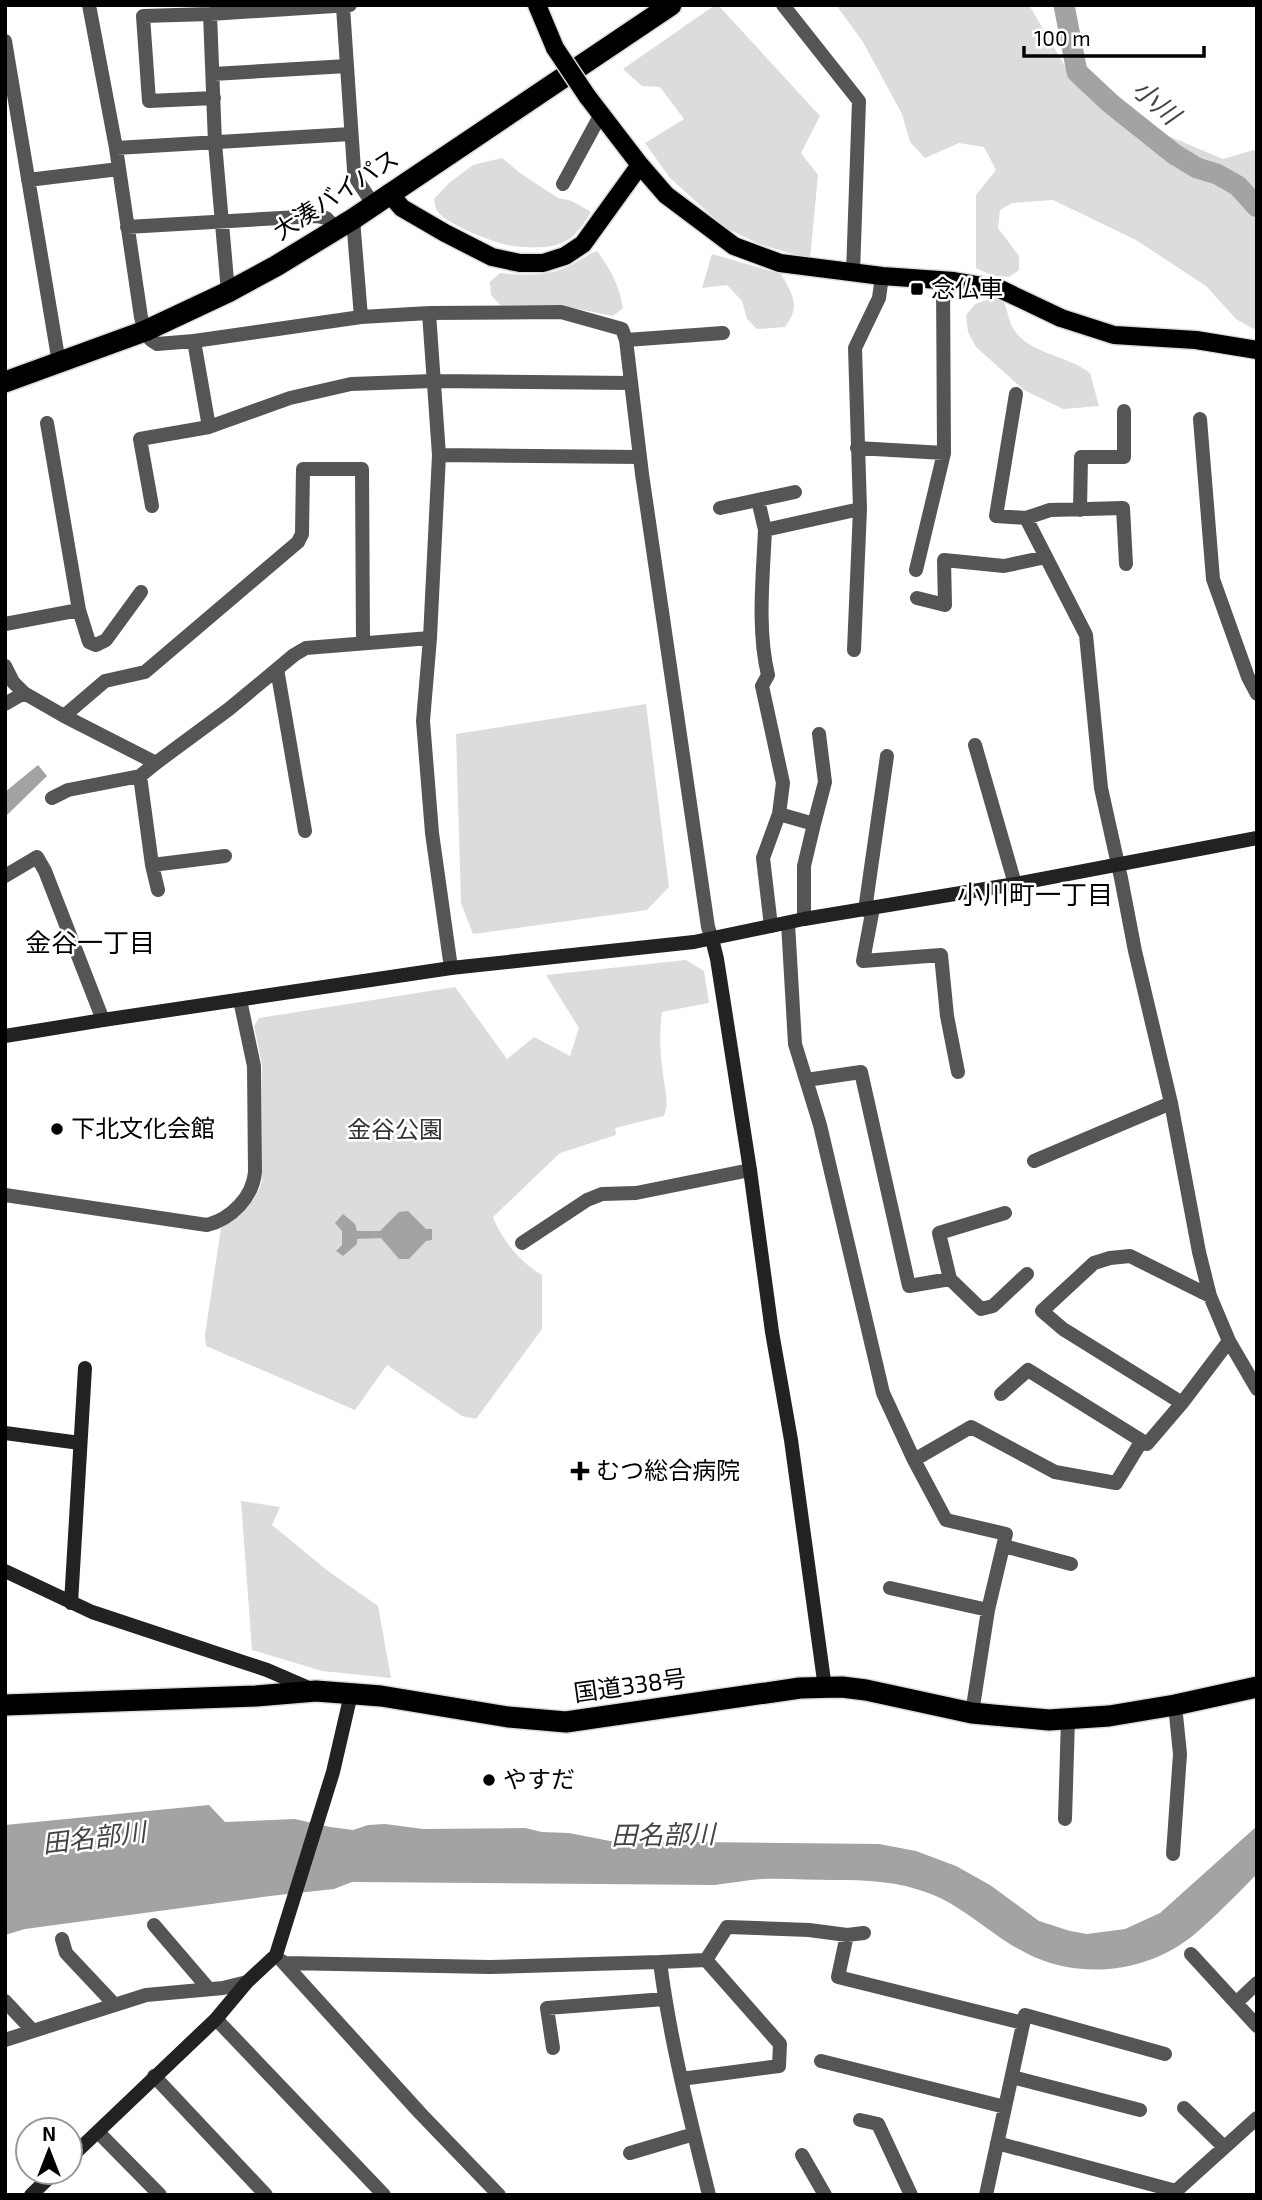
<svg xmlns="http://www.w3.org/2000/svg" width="1262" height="2200" viewBox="0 0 1262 2200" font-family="'Exo 2','Noto Sans JP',sans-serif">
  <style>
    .green { fill: #dcdcdc }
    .water { fill: #a3a3a3 }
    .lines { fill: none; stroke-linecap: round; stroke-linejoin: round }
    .river { stroke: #a3a3a3; stroke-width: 21 }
    .primary-casing { stroke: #dbdbdb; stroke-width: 21 }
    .highway-casing { stroke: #dbdbdb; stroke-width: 24 }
    .street { stroke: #555; stroke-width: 14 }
    .secondary { stroke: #222; stroke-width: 14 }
    .primary { stroke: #000; stroke-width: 18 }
    .highway { stroke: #000; stroke-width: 21 }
    .primary-bridge-casing { stroke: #dbdbdb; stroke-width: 21; stroke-linecap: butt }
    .primary-bridge { stroke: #000; stroke-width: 18 }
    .poi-dot { fill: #000; stroke: #fff; stroke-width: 2.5 }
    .labels { text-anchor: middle; stroke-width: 5; stroke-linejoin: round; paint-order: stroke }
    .street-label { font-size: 24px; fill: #000; stroke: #fff }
    .poi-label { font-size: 24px; fill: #000; stroke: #fff; text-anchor: start }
    .park-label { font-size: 24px; fill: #333; stroke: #fff }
    .water-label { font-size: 26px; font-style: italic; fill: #444; stroke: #fff }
    .neighbourhood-label { font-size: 26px; fill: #000; stroke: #fff }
  </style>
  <rect width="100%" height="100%" fill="#fff"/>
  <!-- green -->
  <path class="green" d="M715,5H718L820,116L801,153L818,175L810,259L759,244L724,227L670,178L645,143L684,119L660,87L642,86L623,69Z
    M836,5H1029L1075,83L1121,116L1223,159L1257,149V331L1236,319L1206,286L1136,240L1053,200L1012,203L1000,210L998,228L1019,256V270L1009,277L993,276L976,268V195L996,170L984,147L959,143L925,158L910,142L902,114L863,42Z
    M502,158L520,173L558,198L572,201L591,212C584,223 577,235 566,241C553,249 528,248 513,246C497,244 443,224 436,209C435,206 435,202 434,199L449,183L473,165Z
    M597,251C611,270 619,285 623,308L613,316L558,305H500L491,295L490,282L500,273C523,275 545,277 567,267C578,262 586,255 597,251Z
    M712,254L781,274C793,296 801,306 785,327L757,329L747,319L742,301L727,285L702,288Z
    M989,299H1003C1007,309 1009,322 1014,330C1030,354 1069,356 1090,373L1099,406L1063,409L1024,390L976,347L968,332L966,315L975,304Z
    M646,704L669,887L647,910L473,934L461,903L456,734Z
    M686,960L704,971L709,1003L662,1012C659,1032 660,1053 663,1073C664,1089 670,1100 664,1116L615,1128L616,1135L560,1153L493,1217C501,1239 521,1263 542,1275V1329L476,1419L462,1416L387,1365L355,1410L206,1346L205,1335L221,1228C239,1209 254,1209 262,1181V1065L254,1026L259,1018L455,987L507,1059L534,1037L570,1056L579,1028L546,975Z
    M241,1501L280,1507L272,1525L328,1571L378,1606L391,1678L322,1671L252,1650Z"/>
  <!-- water -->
  <path class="water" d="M38,765L47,776L5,817V792Z
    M408,1211L426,1229H432V1240L426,1241L409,1259H399L381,1238L357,1239V1244L343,1256L336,1251L342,1245V1231L335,1223L343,1214L355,1224L357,1231H380L399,1212Z
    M209,1805L225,1822L295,1819L330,1827L353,1830L368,1825L385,1824L423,1829L525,1828L542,1832L569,1833L610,1841L879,1844L916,1851L956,1866L990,1885L1039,1921L1070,1931L1087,1934L1125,1929L1160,1913L1257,1826V1874C1237,1894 1217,1915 1196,1933C1149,1973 1080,1981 1026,1953C992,1936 966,1908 931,1894C898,1881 866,1880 832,1880C809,1880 785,1878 762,1879C747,1880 731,1883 715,1885L352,1882L334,1889L270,1896L25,1929L5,1935V1825Z"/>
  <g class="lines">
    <!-- river -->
    <path class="river" d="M1064,5L1077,72L1110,103L1174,154L1197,168L1217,174L1238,186L1257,207"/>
    <!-- primary casing -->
    <g class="primary-casing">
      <path id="primary" d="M537,5L555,48
        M587,96L640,165L666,195L734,246L780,263L882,276L954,281L1000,289L1061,318L1114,335L1196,340L1257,350
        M389,193L402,208L445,233L492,257L520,263H543L565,256L583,244L640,165"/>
    </g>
    <!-- highway casing -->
    <g class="highway-casing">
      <path id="highway" d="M5,382L145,331L228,292L276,266L353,219L671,5
        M5,1705L256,1696L316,1691L381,1696L508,1717L566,1722L800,1688L842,1687L866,1690L972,1713L1049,1720L1109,1716L1175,1705L1257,1687"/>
    </g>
    <!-- street -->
    <path class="street" d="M89,5L116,148L141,317L145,331L151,340L157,344L194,341L361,317L429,313L561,312L622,329L626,340L642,474L708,927L712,939
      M783,5L859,101L853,273
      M343,7L354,170L357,180L373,204
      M210,14L215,143L228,292
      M5,41L59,363
      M213,74L347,66
      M214,98L149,101L143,16L210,14L350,5
      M116,148L351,134
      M28,180L119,169
      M563,184L601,114
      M353,219L361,317
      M127,227L316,216L326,218L337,229
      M429,313L439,455L430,638L423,721L432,833L451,968
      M626,340L723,333
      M194,341L209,427L290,398L351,384L433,381L630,383
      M1016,394L996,516L1026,518L1086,635L1101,788L1121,878L1135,951L1171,1103L1199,1252L1210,1296L1229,1341L1257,1389
      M1200,419L1213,579L1248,677L1257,694
      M47,423L79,610L89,642L96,645L106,640L141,592
      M857,448L944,453L943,280
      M439,455L640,457
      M758,500L765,530
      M152,506L140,439L209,427
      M720,508L795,492
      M1080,510L1081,457H1124V411
      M1026,518L1050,510L1123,508L1126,564
      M916,570L944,453
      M917,598L945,605L944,560L1004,566L1046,557
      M5,624L79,610
      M854,650L860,509
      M5,666L13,682L24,693L64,716L156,763
      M277,669L305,831
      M5,704L24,693
      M64,716L105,681L145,672L298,542L302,534L303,469H362L363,642
      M975,745L1015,884
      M140,776L152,865L158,890
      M52,798L68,790L140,776L156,763L229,709L294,655L306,648L430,638
      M779,814L814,824L804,866V919
      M814,824L825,782L819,734
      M152,865L225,856
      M5,876L37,857L45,871L103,1020
      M873,908L863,961L941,955L947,1016L958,1072
      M865,910L887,756
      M788,923L795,1044L820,1125L883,1393L914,1460L946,1520L1006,1534L988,1610L972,1713
      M771,926L763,858L779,814L783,783L762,686L768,675C757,629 763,577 765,530L860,509L855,348L879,298L882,276
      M806,1080L861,1072L909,1286L950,1279L981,1309L993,1306L1027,1274
      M1034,1161L1171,1103
      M5,1195L207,1225C231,1219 253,1197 255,1172L254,1066L240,1000
      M522,1243L587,1200L602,1194L636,1193L750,1170
      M950,1279L939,1233L1005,1213
      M1001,1394L1028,1370L1147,1444L1182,1403L1229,1341
      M1182,1403L1063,1329L1042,1311L1094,1263L1110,1258L1130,1256L1210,1296
      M914,1460L971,1427L1055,1472L1116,1483L1141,1442
      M1004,1546L1071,1564
      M890,1588L988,1610
      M1065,1819L1068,1719
      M1173,1854L1180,1754L1175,1705
      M154,1925L208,1988
      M847,1935L838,1977L1023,2023
      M62,1939L66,1953L114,2004
      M1191,1954L1257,2026
      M282,1961L420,2113L499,2195
      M660,1962L706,1960L727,1927L809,1930L847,1935L864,1933
      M285,1963L490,1967L660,1962C670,2041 690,2118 709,2195
      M5,2001L33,2031
      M1236,2003L1257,1983
      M216,2019L384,2195
      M5,2040L146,1995L223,1988L247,1982
      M553,2048L547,2008L665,1999
      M821,2061L1005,2107
      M154,2076L266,2195
      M1012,2077L1140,2110
      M681,2079L779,2066L780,2044L706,1960
      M1184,2108L1223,2146
      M860,2120L878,2124L911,2195
      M98,2132L160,2195
      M997,2143L1176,2191L1257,2118
      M630,2153L694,2134
      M802,2155L825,2195
      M986,2195L1025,2015L1165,2054"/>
    <!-- secondary -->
    <path class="secondary" d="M712,939L717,959L750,1170L772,1332L791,1440L825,1688
      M5,1036L103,1020L451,968L694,942L804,919L1015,884L1257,838
      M5,1433L80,1443
      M5,1571L92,1612L267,1670L311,1689
      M71,1603L85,1368
      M70,2158L216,2019L247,1982L276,1955L333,1772L351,1694
      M31,2195L55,2172"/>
    <!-- primary -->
    <use href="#primary" class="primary"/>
    <!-- highway -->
    <use href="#highway" class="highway"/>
    <!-- primary-bridge casing -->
    <g class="primary-bridge-casing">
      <path id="primary-bridge" d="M555,48L587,96"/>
    </g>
    <!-- primary-bridge -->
    <use href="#primary-bridge" class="primary-bridge"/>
  </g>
  <!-- markers -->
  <g class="poi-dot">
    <rect x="910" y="282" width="14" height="14" rx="3.5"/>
    <circle cx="57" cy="1129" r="7"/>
    <path d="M576.5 1460.5h7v7h7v7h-7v7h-7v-7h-7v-7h7z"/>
    <circle cx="489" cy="1780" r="7"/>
  </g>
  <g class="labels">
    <!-- street labels -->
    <g class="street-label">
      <text transform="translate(336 195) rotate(-33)" y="8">大湊バイパス</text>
      <text transform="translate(630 1686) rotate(-8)" y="8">国道338号</text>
    </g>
    <!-- poi labels -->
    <g class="poi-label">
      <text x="931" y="297">念仏車</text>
      <text x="71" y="1137">下北文化会館</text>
      <text x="596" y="1479">むつ総合病院</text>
      <text x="503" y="1788">やすだ</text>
    </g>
    <!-- park labels -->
    <g class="park-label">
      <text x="395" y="1138">金谷公園</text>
    </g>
    <!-- water labels -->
    <g class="water-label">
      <text transform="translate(1156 102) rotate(41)" y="9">小川</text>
      <text transform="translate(663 1835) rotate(-1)" y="9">田名部川</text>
      <text transform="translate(94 1838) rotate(-7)" y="9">田名部川</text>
    </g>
    <!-- neighbourhood labels -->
    <g class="neighbourhood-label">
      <text x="1035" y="904">小川町一丁目</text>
      <text x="90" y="952">金谷一丁目</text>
    </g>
  </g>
  <!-- border -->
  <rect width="1262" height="2200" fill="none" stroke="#000000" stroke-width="14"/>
  <!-- north arrow -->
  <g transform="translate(49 2151)"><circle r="33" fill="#ffffff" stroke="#999999" stroke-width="2"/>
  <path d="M0-5L12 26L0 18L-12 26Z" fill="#000000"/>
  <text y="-10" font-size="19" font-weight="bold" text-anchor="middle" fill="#000000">N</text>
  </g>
  <!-- scale -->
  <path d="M1024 46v10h180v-10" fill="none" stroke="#000000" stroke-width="3.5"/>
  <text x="1034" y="46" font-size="21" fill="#000000" stroke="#ffffff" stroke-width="5" paint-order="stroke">100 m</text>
</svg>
